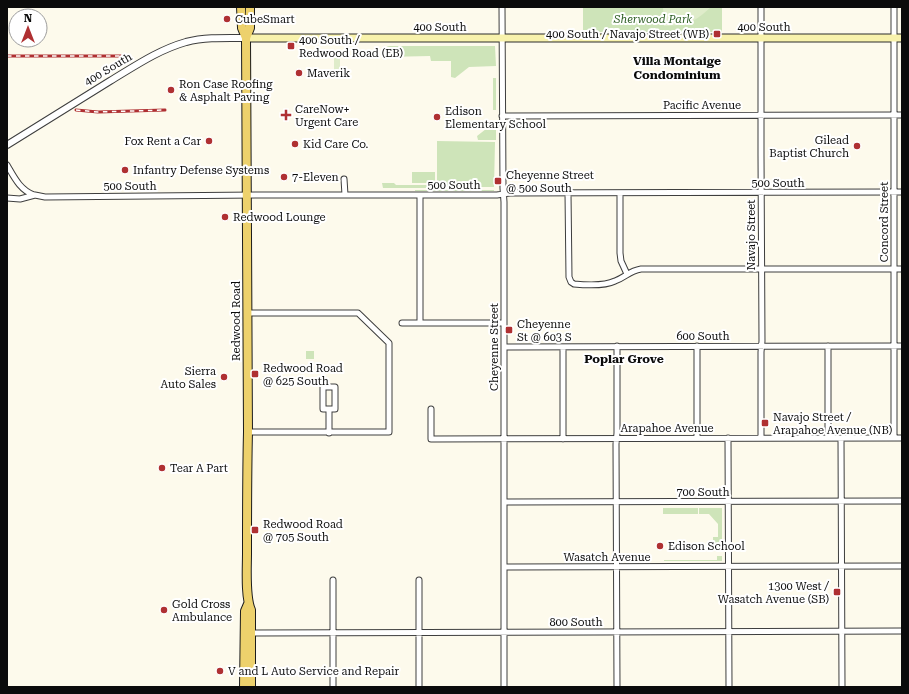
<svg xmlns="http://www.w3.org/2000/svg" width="909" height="694" viewBox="0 0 909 694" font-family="'Roboto Serif',serif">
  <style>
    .green { fill: #cee4b9 }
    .pitch { fill: #dfecca }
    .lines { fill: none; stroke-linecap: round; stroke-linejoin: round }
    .minor-casing { stroke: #3e3e3e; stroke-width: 7 }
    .tertiary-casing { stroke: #3e3e3e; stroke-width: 8 }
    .secondary-casing { stroke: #2d2d2d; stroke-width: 9 }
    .primary-casing { stroke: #1c1c1c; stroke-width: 10 }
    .minor { stroke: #fff; stroke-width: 5 }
    .tertiary { stroke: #fff; stroke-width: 6 }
    .secondary { stroke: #f8f2ac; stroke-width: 7 }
    .primary { stroke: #edd16c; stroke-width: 8 }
    .rail-casing { stroke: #af3032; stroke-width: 3 }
    .rail { stroke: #fff; stroke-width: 1.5; stroke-dasharray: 4.5; stroke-linecap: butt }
    .poi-dot { fill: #af3032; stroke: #fff; stroke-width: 1.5 }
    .labels { text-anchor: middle; stroke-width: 4; stroke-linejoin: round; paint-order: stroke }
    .poi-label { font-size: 11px; fill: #0b0b0b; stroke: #fff; text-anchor: start }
    .park-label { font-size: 11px; font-style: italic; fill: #2c5d22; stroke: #fff }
    .street-label { font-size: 11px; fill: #0b0b0b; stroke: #fff }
    .neighbourhood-label { font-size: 12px; font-weight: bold; fill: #0b0b0b; stroke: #fff }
  </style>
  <rect width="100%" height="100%" fill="#fdfaec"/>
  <!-- green -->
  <path class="green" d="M583,7H722V32H583Z
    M389,46H495L496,66L469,67L455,78L451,77V61H431L430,56L385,57L386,54L385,53L386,47Z
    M493,78H496V110H493Z
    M495,122H496V140H478L477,136Z
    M437,141L495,142L494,187H441L437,180Z
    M412,172H435V183H412Z
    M382,183H394L396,185H438L440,188H383Z
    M415,190H494V191H415Z
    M306,351H314V359H306Z
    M663,508H698V514H663Z
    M699,508H722V546H713V537H718V524L709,514H699Z
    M717,556H722V561H664V560H717Z"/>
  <!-- pitch -->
  <path class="pitch" d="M663,7H711C694,23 687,25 664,26Z
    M334,58H340V71H334Z"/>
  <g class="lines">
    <!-- minor casing -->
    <g class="minor-casing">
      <path id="minor" d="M502,7L503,188L504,202V687
        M761,7V155L762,341L761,352V438
        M894,7V438
        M502,116L902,115
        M7,165C14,177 20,190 34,195
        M344,179L345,195
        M568,193L569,277L571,282L574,284C585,285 605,286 615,281C626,277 629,271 641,269H902
        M620,193V253L621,261L627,274
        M420,195V323
        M7,198L20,199L35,195L45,197L258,195H497L510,193L902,192
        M247,313H358L389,343V432H248
        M402,323H504
        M697,346V438
        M828,346V438
        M504,347L902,346
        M329,409H335V387H323V409H329V433
        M431,409V439L902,438
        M728,438L729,687
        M841,438L842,687
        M563,439V347
        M504,502L902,501
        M504,567L902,566
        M333,580V687
        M419,580V687
        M251,633L902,631
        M617,687L616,444L617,433V346"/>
    </g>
    <!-- tertiary casing -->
    <g class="tertiary-casing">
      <path id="tertiary" d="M7,145C41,124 76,102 110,81C135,66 158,50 186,42C206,37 226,38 246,38"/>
    </g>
    <!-- secondary casing -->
    <g class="secondary-casing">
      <path id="secondary" d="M246,38H902"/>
    </g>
    <!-- primary casing -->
    <g class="primary-casing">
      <path id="primary" d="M241,7L242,28L246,38
        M250,7V28L246,38L248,432C247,472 247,512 247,553C247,568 245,597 251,610V687
        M244,687L245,611L248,604"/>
    </g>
    <!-- minor -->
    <use href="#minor" class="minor"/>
    <!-- tertiary -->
    <use href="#tertiary" class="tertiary"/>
    <!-- secondary -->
    <use href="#secondary" class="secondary"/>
    <!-- primary -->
    <use href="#primary" class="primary"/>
    <!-- rail casing -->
    <g class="rail-casing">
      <path id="rail" d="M7,56H123
        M76,110L98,112L165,110"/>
    </g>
    <!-- rail -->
    <use href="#rail" class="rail"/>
  </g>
  <!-- markers -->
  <g class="poi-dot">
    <circle cx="227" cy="19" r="4"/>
    <rect x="713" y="30" width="8" height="8" rx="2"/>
    <rect x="287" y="42" width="8" height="8" rx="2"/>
    <circle cx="299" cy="73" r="4"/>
    <circle cx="171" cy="90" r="4"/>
    <path d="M284 109h4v4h4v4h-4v4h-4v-4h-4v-4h4z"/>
    <circle cx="437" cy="117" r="4"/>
    <circle cx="209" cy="141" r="4"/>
    <circle cx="295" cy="144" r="4"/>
    <circle cx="857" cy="146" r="4"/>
    <circle cx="125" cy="170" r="4"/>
    <circle cx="284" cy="177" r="4"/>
    <rect x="494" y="177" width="8" height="8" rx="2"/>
    <circle cx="225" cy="217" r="4"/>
    <rect x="505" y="326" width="8" height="8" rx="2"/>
    <rect x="251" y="370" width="8" height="8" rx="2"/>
    <circle cx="224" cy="377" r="4"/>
    <rect x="761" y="419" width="8" height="8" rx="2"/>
    <circle cx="162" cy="468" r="4"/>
    <rect x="251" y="526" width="8" height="8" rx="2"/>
    <circle cx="660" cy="546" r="4"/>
    <rect x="833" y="588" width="8" height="8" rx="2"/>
    <circle cx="164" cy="610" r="4"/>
    <circle cx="220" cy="671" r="4"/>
  </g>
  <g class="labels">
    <!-- poi labels -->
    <g class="poi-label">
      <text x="235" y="23">CubeSmart</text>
      <text x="709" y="38" text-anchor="end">400 South / Navajo Street (WB)</text>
      <text x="299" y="44">400 South /<tspan x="299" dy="13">Redwood Road (EB)</tspan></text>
      <text x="307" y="77">Maverik</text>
      <text x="179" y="88">Ron Case Roofing<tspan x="179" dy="13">&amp; Asphalt Paving</tspan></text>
      <text x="295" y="113">CareNow+<tspan x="295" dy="13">Urgent Care</tspan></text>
      <text x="445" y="115">Edison<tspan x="445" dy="13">Elementary School</tspan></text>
      <text x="849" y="144" text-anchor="end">Gilead<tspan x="849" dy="13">Baptist Church</tspan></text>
      <text x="201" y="145" text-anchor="end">Fox Rent a Car</text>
      <text x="303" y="148">Kid Care Co.</text>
      <text x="133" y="174">Infantry Defense Systems</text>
      <text x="506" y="179">Cheyenne Street<tspan x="506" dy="13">@ 500 South</tspan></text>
      <text x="292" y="181">7-Eleven</text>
      <text x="233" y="221">Redwood Lounge</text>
      <text x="517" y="328">Cheyenne<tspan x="517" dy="13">St @ 603 S</tspan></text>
      <text x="263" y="372">Redwood Road<tspan x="263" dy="13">@ 625 South</tspan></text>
      <text x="216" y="375" text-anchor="end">Sierra<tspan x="216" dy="13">Auto Sales</tspan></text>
      <text x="773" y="421">Navajo Street /<tspan x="773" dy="13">Arapahoe Avenue (NB)</tspan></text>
      <text x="170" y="472">Tear A Part</text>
      <text x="263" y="528">Redwood Road<tspan x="263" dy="13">@ 705 South</tspan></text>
      <text x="668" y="550">Edison School</text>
      <text x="829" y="590" text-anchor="end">1300 West /<tspan x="829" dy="13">Wasatch Avenue (SB)</tspan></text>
      <text x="172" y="608">Gold Cross<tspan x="172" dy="13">Ambulance</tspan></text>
      <text x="228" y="675">V and L Auto Service and Repair</text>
    </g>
    <!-- park labels -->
    <g class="park-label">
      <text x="653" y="23">Sherwood Park</text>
    </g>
    <!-- street labels -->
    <g class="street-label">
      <text x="440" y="31">400 South</text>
      <text x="764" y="31">400 South</text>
      <text transform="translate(108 69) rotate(-31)" y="4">400 South</text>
      <text x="702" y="109">Pacific Avenue</text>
      <text x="778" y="187">500 South</text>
      <text x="454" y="189">500 South</text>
      <text x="130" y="190">500 South</text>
      <text transform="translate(884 222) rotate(-90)" y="4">Concord Street</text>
      <text transform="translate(751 235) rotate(-90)" y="4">Navajo Street</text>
      <text transform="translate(236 321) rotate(-90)" y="4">Redwood Road</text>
      <text x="703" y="340">600 South</text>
      <text transform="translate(494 347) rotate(-90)" y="4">Cheyenne Street</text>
      <text x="667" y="432">Arapahoe Avenue</text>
      <text x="703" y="496">700 South</text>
      <text x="607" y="561">Wasatch Avenue</text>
      <text x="576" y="626">800 South</text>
    </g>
    <!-- neighbourhood labels -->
    <g class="neighbourhood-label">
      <text x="677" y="65">Villa Montaige<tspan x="677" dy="14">Condominium</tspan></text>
      <text x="624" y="363">Poplar Grove</text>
    </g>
  </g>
  <!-- border -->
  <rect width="909" height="694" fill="none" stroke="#0b0b0b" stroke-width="16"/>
  <!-- north arrow -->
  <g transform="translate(28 28)"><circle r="19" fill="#ffffff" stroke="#9d9d9d"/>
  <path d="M0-3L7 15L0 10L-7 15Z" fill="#af3032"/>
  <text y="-6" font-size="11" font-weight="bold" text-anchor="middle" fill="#0b0b0b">N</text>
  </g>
</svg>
